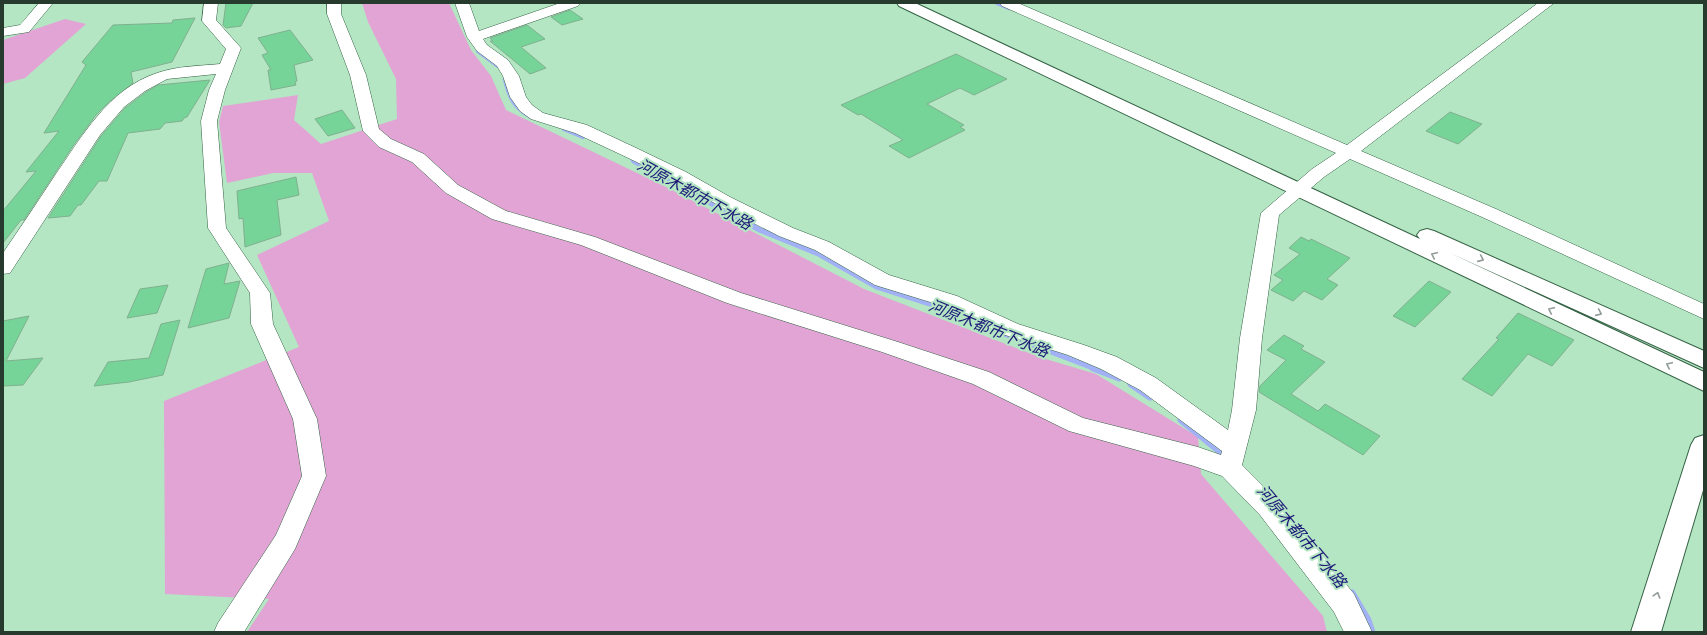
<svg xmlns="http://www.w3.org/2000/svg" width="1707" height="635" viewBox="0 0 1707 635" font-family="'Exo 2','Noto Sans JP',sans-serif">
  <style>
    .green { fill: #e2a4d4 }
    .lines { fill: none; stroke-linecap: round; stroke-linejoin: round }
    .stream-far2 { stroke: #a2b1f5; stroke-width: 4.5 }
    .stream-far1 { stroke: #a2b1f5; stroke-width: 5.5 }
    .stream { stroke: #a2b1f5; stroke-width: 7 }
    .building { fill: #76d498; stroke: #80b08f }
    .street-casing { stroke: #346244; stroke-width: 1 }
    .secondary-casing { stroke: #346244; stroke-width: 2 }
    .highway-casing { stroke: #346244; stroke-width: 2 }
    .street { fill: #fff; fill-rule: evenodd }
    .secondary { fill: #fff; fill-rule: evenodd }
    .highway { fill: #fff; fill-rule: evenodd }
    .oneway { stroke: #929c96 }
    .labels { text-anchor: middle; stroke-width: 4; stroke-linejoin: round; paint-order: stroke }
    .water-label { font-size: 16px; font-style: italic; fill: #1d1878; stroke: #b4e6c3 }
  </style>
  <rect width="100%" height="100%" fill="#b4e6c3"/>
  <!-- green -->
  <path class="green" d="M362,3H449L471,50L491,76L506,110L662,185L864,289L1039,357L1096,374L1198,437L1201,474L1323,616L1327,632H247L269,599L165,594L164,401L299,347L257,255L329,221L312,173H273L227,183L219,122L223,106L298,95L294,120L321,144L397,119L396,79L368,22Z
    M65,19L86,24L25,78L3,84V40Z"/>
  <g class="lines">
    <!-- stream-far2 -->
    <path class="stream-far2" d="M997,3L1009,8
      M478,51L498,66
      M505,79C509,97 514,108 531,117
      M564,129L583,137
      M633,160L636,162"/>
    <!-- stream-far1 -->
    <path class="stream-far1" d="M634,161L760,230L819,254L877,287L958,313
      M997,331L1096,369"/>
    <!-- stream -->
    <path class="stream" d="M1093,368L1119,378
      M1131,384L1150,397
      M1181,420L1227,457
      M1352,593L1368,620L1372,632"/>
  </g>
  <!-- building -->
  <path class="building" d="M226,3H253L241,26L226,28L223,25Z
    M570,10L583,19L562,25L551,17Z
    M195,18L172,62L131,72L133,83L109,102L96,115L73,146L24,220H21L3,243V211L36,171L26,172L59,131L44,133L86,65L82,62L113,25L172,23L173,20Z
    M527,25L545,39L521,47L546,68L530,74L490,41H493L490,38Z
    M290,30L313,60L294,65L297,81L295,82L296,85L271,90L268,70H271L262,55L268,53L258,38Z
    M956,54L1007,79L974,95L960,88L927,104L964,125L960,127L965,130L909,158L889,146L903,140L861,114L858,115L841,105Z
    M210,80L187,117L184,118L182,121L165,123L160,129L128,133L107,181H99L81,205H78L70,216L48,218L101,136L125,108L146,92L158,85Z
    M342,110L355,128L328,136L315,119Z
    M1450,112L1482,124L1458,144L1426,131Z
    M296,177L299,195L277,200L281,235L245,247L243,218L239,219L237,191Z
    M1301,237L1309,241L1311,239L1350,258L1327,279L1338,285L1322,300L1304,291L1293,301L1271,290L1283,280L1274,275L1300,254L1289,248Z
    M229,263L224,284L240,281L229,318L188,328L206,269Z
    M1429,281L1451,292L1415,327L1393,316Z
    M168,285L157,313L127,318L140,289Z
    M1518,313L1574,340L1552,366L1528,354L1492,396L1462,379L1499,339L1496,338Z
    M29,316L6,361L43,358L23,385L3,386V321Z
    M180,320L163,375L129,382L94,386L108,362L149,358L161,324Z
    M1284,335L1304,346L1301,349L1325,362L1291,394L1318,411L1325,404L1380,436L1363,455L1259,392L1260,386L1286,360L1267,350Z"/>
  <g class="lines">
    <!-- street casing -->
    <g class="street-casing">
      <path id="street" d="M39,3H53L29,32L3,36V28L20,25Z
        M204,3H218L216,20L241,48L225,90L217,121L226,228L270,293L273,324L317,419L326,476L295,549L244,632H214L218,623L276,535L302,476L293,419L251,324L250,293L208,228L201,121L209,90L216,74L167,79L145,91L124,107L100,135L10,273L3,274V253C20,228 37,203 54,177C81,138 108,89 157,73C177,66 199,66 220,64L226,49L202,21Z
        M327,3H341V14L366,75L379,129L391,139L424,154L458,185L506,211L595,237L741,293L898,342L989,372L1083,418L1198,447L1221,455L1222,451L1140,390L1101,369L1068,355L1002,334L943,306L875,285L815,250L779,236L718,205L674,180L622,155L575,133L531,119L520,111L510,97L503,76L497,66L477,51L467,37L455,3H469L479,31L560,3H580L578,6L483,39L487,45L508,60L519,76L526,97L532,105L543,113L587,125L634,147L686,172L730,197L793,228L829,242L889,275L957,296L1018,324L1084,345L1117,357L1156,378L1228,430L1232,410L1240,338L1261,213L1312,169L1336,153L1002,6L1000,3H1018L1347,145L1538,3H1554L1361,151L1496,209L1704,304V319L1482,217L1350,159L1324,177L1279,215L1262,338L1256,410L1242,465L1278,501L1354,594L1372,632H1344L1334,612L1260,515L1222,476L1194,466L1069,431L973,384L882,352L727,303L581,245L492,219L446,193L412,162L379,147L363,131L350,75L327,14Z"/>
    </g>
    <!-- secondary casing -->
    <g class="secondary-casing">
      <path id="secondary" d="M897,3H915L1420,239L1417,235L1420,231L1427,229L1434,231L1704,351V368L1450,253L1704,372V391L899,6Z"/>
    </g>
    <!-- highway casing -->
    <g class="highway-casing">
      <path id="highway" d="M1704,435V487L1661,632H1631L1691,445L1695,438Z"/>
    </g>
    <!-- street -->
    <use href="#street" class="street"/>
    <!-- secondary -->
    <use href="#secondary" class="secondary"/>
    <!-- highway -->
    <use href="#highway" class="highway"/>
  </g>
  <!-- one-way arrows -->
  <defs><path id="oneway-chevron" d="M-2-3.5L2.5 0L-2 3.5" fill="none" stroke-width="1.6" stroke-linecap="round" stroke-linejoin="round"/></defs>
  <g class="oneway">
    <use href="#oneway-chevron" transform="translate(1434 255) rotate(-155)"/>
    <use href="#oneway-chevron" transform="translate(1481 259) rotate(24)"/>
    <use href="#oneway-chevron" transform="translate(1551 310) rotate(-155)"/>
    <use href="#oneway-chevron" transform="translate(1599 313) rotate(24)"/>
    <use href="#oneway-chevron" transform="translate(1669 365) rotate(-155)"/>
    <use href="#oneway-chevron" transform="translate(1657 595) rotate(-73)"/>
  </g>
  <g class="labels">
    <!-- water labels -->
    <g class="water-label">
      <text transform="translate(695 194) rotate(29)" y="6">河原木都市下水路</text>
      <text transform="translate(989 328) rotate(22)" y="6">河原木都市下水路</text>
      <text transform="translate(1302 536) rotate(50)" y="6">河原木都市下水路</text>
    </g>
  </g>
  <!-- border -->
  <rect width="1707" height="635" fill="none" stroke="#263a2d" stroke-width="8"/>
</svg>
